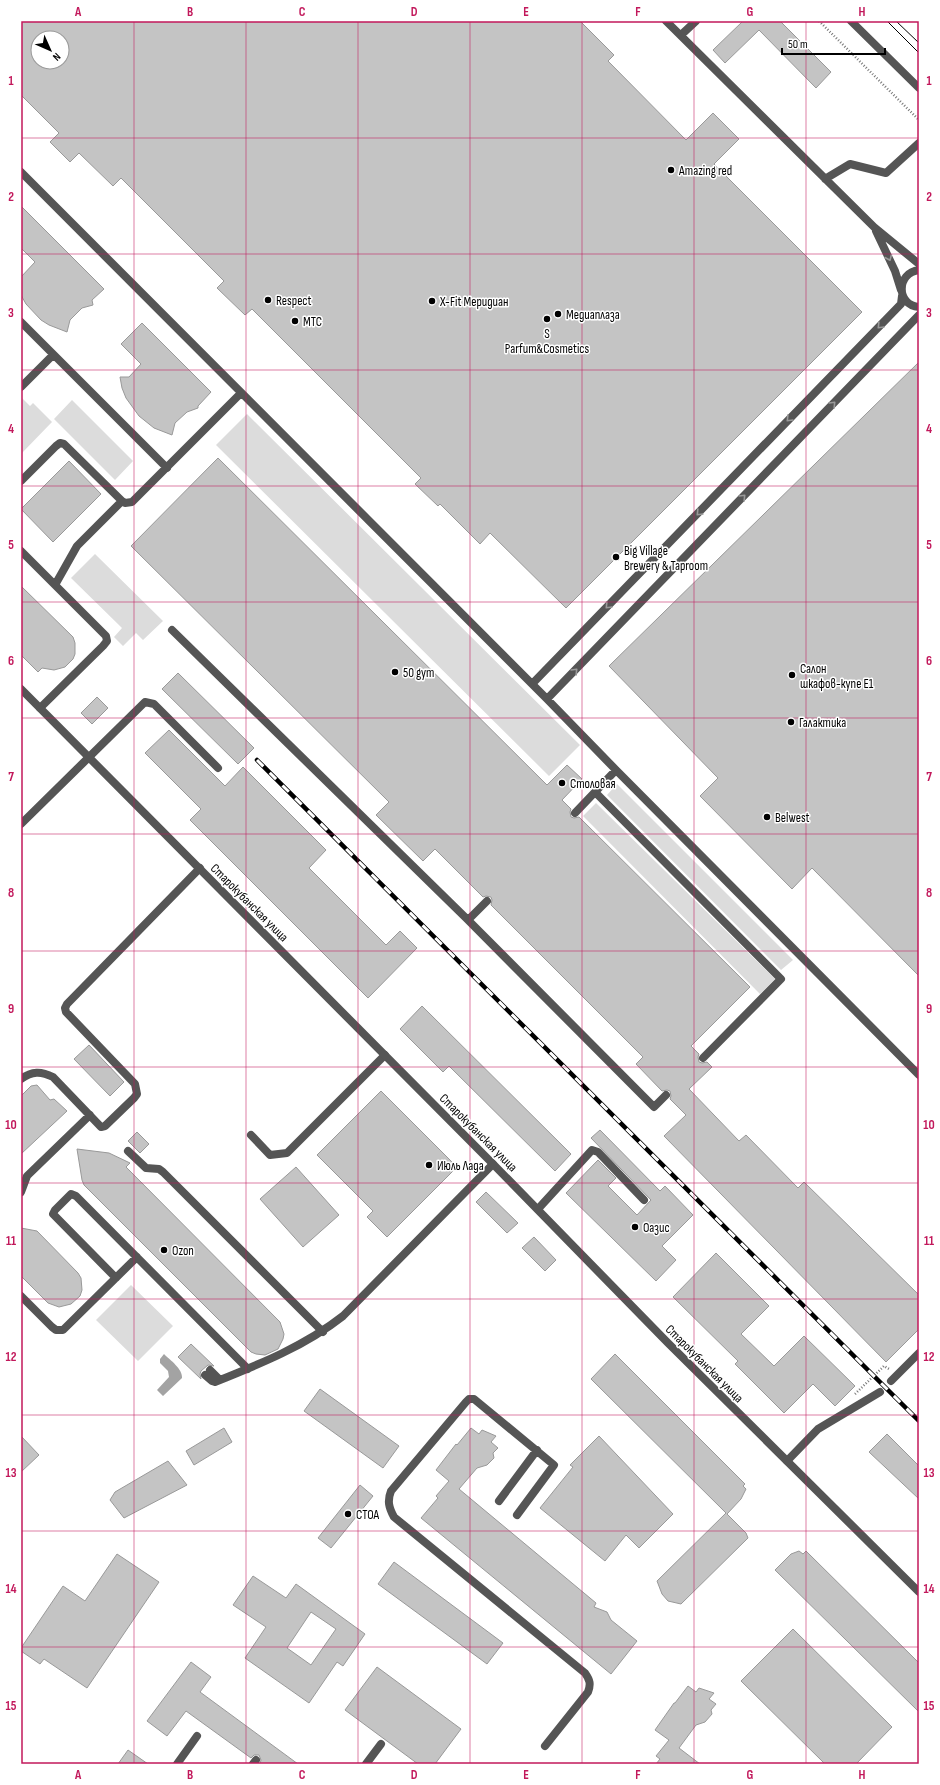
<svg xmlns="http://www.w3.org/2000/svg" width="940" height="1785" viewBox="0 0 940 1785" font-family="'Sofia Sans Condensed',sans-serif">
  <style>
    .green { fill: #dcdcdc }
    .water { fill: #a3a3a3 }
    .building { fill: #c4c4c4; stroke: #999; fill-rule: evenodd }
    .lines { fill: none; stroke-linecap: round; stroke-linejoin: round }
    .path { stroke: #777; stroke-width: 2.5; stroke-dasharray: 1 2; stroke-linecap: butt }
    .service { stroke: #555; stroke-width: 8 }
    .minor { stroke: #555; stroke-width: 8 }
    .tertiary { stroke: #555; stroke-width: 8 }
    .tram { stroke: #000; stroke-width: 1 }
    .rail-casing { stroke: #000; stroke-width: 4.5 }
    .rail { stroke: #fff; stroke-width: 3; stroke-dasharray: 9; stroke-linecap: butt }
    .oneway { stroke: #999 }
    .grid { fill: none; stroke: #c2185b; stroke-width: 1; stroke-opacity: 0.55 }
    .poi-dot { fill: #000; stroke: #fff; stroke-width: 1.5 }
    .labels { text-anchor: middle; stroke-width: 3; stroke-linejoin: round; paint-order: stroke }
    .poi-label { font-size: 13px; fill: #000; stroke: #fff; text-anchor: start }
    .street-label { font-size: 13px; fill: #000; stroke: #fff }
    .neatline { fill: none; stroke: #c2185b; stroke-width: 1.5 }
    .grid-label { font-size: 13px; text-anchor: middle; font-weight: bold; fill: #c2185b }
  </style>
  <rect width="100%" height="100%" fill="#fff"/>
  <!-- green -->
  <path class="green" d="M21,397L30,406L33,403L52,422L21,454Z
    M72,400L133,461L115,480L54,419Z
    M247,414L580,745L549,776L216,445Z
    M95,554L163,621L143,640L136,633L123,646L114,637L122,628L71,578Z
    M617,784L793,960L781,970L607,795Z
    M596,803L775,979L760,994L583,816Z
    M131,1285L173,1326L138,1361L96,1320Z"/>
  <!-- water -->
  <path class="water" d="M164,1354C170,1360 183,1369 182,1378L163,1396L157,1390L169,1377L168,1371L160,1363V1359Z"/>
  <!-- building -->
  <path class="building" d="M21,21H580L614,55L608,61L686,140L713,113L739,139L714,164L862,312L566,608L490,533L480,544L440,504L438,506L415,484L421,478L252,309L245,315L217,288L224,281L121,178L113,186L79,153L70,162L50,142L59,133L21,95ZM38,38H62V62H38Z
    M743,21H780L831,72L816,88L759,30L725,63L713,50Z
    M21,206L104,289L92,300L93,305L82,308L70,320L67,332L49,325L41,320L26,304L21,295V277L35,262L21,248Z
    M142,323L211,392L198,406V408L187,412L175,423L172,435L154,428L139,416L126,398L122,388L120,377H129L141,364L121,344Z
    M919,362V976L812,868L792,889L700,796L718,778L609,666Z
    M218,458L547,785L567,765L582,779L562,800L571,809L570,812L571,817L574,818L579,817L750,987L691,1046L699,1054L698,1057L699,1062L702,1063L707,1062L712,1067L689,1089L739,1141L746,1135L798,1188L804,1182L919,1295V1329L886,1362L664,1136L686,1115L670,1099L671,1096L670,1091L667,1090L662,1091L636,1064L643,1057L491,905L492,900L491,897L486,896L483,897L435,849L423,861L376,815L389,802L131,546Z
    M69,461L101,494L53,542L21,509Z
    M21,586L73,637L75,643V654L73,659L65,667L54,670L42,668L38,672L21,655Z
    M178,673L254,748L238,764L162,689Z
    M97,697L108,708L92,724L81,713Z
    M169,730L225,786L243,767L326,850L309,868L386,945L400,931L417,948L368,998L190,820L201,809L145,753Z
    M422,1006L571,1154L555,1171L449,1066L443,1072L400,1029Z
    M89,1045L124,1082L110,1096L74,1059Z
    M37,1085L50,1100L54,1099L67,1111L21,1154V1096L31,1086Z
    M381,1091L457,1167L387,1237L367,1217L373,1211L317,1155Z
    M600,1130L660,1191L665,1186L693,1215L662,1246L676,1260L656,1281L566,1193L598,1160L616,1178L608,1186L637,1215L651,1200L591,1138Z
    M137,1132L149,1144L140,1153L128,1141Z
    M77,1149L109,1153L130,1163L126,1167L280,1322L284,1334L283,1339L278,1349L265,1355L256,1354L251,1352L84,1185L82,1180Z
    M296,1167L339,1215L303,1247L260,1199Z
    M486,1192L518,1223L507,1233L476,1202Z
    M21,1228L37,1231L78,1273L81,1278L82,1290L80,1296L71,1304L59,1307L48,1303L21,1276Z
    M534,1237L556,1260L545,1271L522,1248Z
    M716,1253L769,1306L741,1334L774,1366L804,1336L855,1386L835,1406L813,1384L784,1413L735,1364L738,1361L673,1297Z
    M191,1344L214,1366L208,1365L201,1371L200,1374L201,1379L178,1357Z
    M615,1354L745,1484L743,1486L746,1489L741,1499L727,1514L746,1533L748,1538L681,1604L668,1601L662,1594L657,1581L726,1513L591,1379Z
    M320,1389L399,1446L383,1468L304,1411Z
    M224,1428L232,1442L194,1465L186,1451Z
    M471,1428L479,1434L482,1430L496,1436L491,1442L498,1448L493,1453L494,1458L487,1465L477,1468L459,1489L596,1603L594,1607L607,1612L611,1620L637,1641L611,1674L421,1518L438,1498L436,1496L449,1481L436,1470L456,1444L457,1445Z
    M887,1434L919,1466V1499L869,1452Z
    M21,1436L39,1455L21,1472Z
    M599,1436L673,1514L639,1548L626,1535L605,1561L540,1508L573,1467L570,1465Z
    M168,1461L187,1485L124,1518L110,1500L115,1492Z
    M360,1485L373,1496L331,1548L318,1538Z
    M799,1551L803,1554L806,1551L919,1663V1712L775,1570L791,1554Z
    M117,1554L159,1582L87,1688L44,1659L40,1664L21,1651V1648L63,1586L85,1601Z
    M394,1562L503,1643L487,1664L378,1584Z
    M253,1576L286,1598L296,1584L365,1634L343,1666L337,1662L309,1703L245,1658L266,1627L233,1605ZM311,1612L336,1629L311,1665L287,1648Z
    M793,1629L892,1727L856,1764H825L741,1681Z
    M191,1662L211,1677L200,1692L298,1764H260L261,1760L259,1755H254L251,1758L186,1711L167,1736L147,1721Z
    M377,1667L461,1729L435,1764H418L345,1710Z
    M688,1686L696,1692L699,1688L714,1693L709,1699L716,1704L711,1710L712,1714L705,1722L696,1725L679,1748L700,1764H656L660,1759L656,1756L669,1740L655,1730L674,1703H675Z
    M128,1750L148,1764H118Z"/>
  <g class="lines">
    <!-- path -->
    <path class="path" d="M819,21L919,120
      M855,1394L884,1366L889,1369"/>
    <!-- service -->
    <path class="service" d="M666,21L874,227L919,264
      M681,35L696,21
      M21,172L547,699L616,770L919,1075
      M825,179L850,164L886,173L919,143
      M876,231L895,271L901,290
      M919,270C896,273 896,305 919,307
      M21,322L167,468
      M21,387L53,355
      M21,481L56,446L60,443L64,444L122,501
      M21,551L106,636L107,641L103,646L40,708
      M55,585L77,546L122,501L125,503L132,502L241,393
      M172,630L468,920
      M532,684L901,304L902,296
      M547,699L919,315
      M595,792L781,979L703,1058
      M575,813L616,770
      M21,824L145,702L154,704L218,768
      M487,901L468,920L654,1107L666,1095
      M21,1079C32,1071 41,1071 53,1077L101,1127L105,1126L134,1098L137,1094L135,1084L66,1012L65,1008L67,1004L200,868
      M251,1135L270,1155L287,1153L385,1055
      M128,1151L146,1168L159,1169L163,1172L323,1332
      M21,1192L27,1176L90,1115
      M538,1209L592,1150L598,1152L644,1200
      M116,1278L53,1214L55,1210L71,1194L76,1196L248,1369
      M21,1296L52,1327L56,1330H63L137,1257
      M210,1370L220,1380
      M205,1375L212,1381L215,1382C260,1364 305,1346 343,1316L493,1164
      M891,1381L919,1353
      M787,1461L818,1429L880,1392
      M499,1501L537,1450
      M517,1515L554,1465L474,1399H469L466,1402L391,1491C387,1501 389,1508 394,1517L585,1673C590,1680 591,1684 588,1692L545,1746
      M366,1764L381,1744"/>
    <!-- minor -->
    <path class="minor" d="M851,21L919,88
      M177,1764L197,1736
      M253,1764L256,1760"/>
    <!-- tertiary -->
    <path class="tertiary" d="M21,689L493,1164L668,1343L919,1592"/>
    <!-- tram -->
    <path class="tram" d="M887,21L919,53
      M896,21L919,43"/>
    <!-- rail casing -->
    <g class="rail-casing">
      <path id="rail" d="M257,760L919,1421"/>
    </g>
    <!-- rail -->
    <use href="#rail" class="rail"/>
  </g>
  <!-- one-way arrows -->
  <defs><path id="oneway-chevron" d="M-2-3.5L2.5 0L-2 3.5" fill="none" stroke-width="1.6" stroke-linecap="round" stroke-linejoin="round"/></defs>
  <g class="oneway">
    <use href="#oneway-chevron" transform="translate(889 258) rotate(67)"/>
    <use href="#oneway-chevron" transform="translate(880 326) rotate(134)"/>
    <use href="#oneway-chevron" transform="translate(833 404) rotate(-46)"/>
    <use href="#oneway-chevron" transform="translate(789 419) rotate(134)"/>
    <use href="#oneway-chevron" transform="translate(743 497) rotate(-46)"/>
    <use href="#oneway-chevron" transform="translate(699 513) rotate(134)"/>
    <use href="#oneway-chevron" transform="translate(608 606) rotate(134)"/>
    <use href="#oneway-chevron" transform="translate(575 671) rotate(-46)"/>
  </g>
  <!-- grid -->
  <path class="grid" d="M134,21V1764M246,21V1764M358,21V1764M470,21V1764M582,21V1764M694,21V1764M806,21V1764M21,138H919M21,254H919M21,370H919M21,486H919M21,602H919M21,718H919M21,834H919M21,951H919M21,1067H919M21,1183H919M21,1299H919M21,1415H919M21,1531H919M21,1647H919"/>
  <!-- markers -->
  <g class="poi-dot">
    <circle cx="671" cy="170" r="4"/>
    <circle cx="268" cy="300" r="4"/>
    <circle cx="432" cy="301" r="4"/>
    <circle cx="558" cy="314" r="4"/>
    <circle cx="547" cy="319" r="4"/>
    <circle cx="295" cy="321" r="4"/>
    <circle cx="616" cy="557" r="4"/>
    <circle cx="395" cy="672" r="4"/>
    <circle cx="792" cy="675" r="4"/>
    <circle cx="791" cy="722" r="4"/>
    <circle cx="562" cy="783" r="4"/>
    <circle cx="767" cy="817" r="4"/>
    <circle cx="429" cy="1165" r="4"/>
    <circle cx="635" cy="1227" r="4"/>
    <circle cx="164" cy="1250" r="4"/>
    <circle cx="348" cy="1514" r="4"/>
  </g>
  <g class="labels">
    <!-- poi labels -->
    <g class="poi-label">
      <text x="679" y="175">Amazing red</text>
      <text x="276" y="305">Respect</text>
      <text x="440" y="306">X-Fit Меридиан</text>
      <text x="566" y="319">Медиаплаза</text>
      <text x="303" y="326">МТС</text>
      <text x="547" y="338" text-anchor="middle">S<tspan x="547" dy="15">Parfum&amp;Cosmetics</tspan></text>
      <text x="624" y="555">Big Village<tspan x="624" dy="15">Brewery &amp; Taproom</tspan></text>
      <text x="800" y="673">Салон<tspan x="800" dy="15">шкафов-купе Е1</tspan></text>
      <text x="403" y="677">50 gym</text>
      <text x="799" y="727">Галактика</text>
      <text x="570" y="788">Столовая</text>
      <text x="775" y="822">Belwest</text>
      <text x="437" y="1170">Июль Лада</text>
      <text x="643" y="1232">Оазис</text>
      <text x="172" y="1255">Ozon</text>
      <text x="356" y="1519">СТОА</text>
    </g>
    <!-- street labels -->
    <g class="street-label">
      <text transform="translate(250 902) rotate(45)" y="5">Старокубанская улица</text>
      <text transform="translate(479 1132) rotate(45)" y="5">Старокубанская улица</text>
      <text transform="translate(705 1363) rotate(45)" y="5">Старокубанская улица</text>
    </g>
  </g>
  <!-- border -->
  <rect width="940" height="1785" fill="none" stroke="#ffffff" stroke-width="44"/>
  <!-- north arrow -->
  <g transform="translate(50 50) rotate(135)"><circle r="19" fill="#ffffff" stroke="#999999"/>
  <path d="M0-3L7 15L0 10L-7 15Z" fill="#000000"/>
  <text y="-6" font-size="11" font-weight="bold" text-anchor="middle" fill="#000000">N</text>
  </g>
  <!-- scale -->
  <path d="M782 48v6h103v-6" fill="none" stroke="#000000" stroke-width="2"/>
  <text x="788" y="48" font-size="12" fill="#000000" stroke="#ffffff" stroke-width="3" paint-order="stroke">50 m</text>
  <rect x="22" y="22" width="896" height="1741" class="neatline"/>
  <g class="grid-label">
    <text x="78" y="16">A</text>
    <text x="190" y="16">B</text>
    <text x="302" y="16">C</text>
    <text x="414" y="16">D</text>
    <text x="526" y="16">E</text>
    <text x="638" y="16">F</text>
    <text x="750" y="16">G</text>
    <text x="862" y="16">H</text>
    <text x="11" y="85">1</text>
    <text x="929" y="85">1</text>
    <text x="11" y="201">2</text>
    <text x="929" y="201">2</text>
    <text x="11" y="317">3</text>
    <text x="929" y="317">3</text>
    <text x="11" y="433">4</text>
    <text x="929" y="433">4</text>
    <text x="11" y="549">5</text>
    <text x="929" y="549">5</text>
    <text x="11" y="665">6</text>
    <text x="929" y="665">6</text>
    <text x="11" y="781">7</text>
    <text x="929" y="781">7</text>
    <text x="11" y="897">8</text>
    <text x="929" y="897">8</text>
    <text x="11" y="1013">9</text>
    <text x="929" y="1013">9</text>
    <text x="11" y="1129">10</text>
    <text x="929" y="1129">10</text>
    <text x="11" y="1245">11</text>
    <text x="929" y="1245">11</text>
    <text x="11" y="1361">12</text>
    <text x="929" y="1361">12</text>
    <text x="11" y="1477">13</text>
    <text x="929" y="1477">13</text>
    <text x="11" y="1593">14</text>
    <text x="929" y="1593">14</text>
    <text x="11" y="1710">15</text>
    <text x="929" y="1710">15</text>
    <text x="78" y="1779">A</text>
    <text x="190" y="1779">B</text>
    <text x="302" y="1779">C</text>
    <text x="414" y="1779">D</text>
    <text x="526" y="1779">E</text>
    <text x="638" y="1779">F</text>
    <text x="750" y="1779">G</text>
    <text x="862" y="1779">H</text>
  </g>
</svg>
